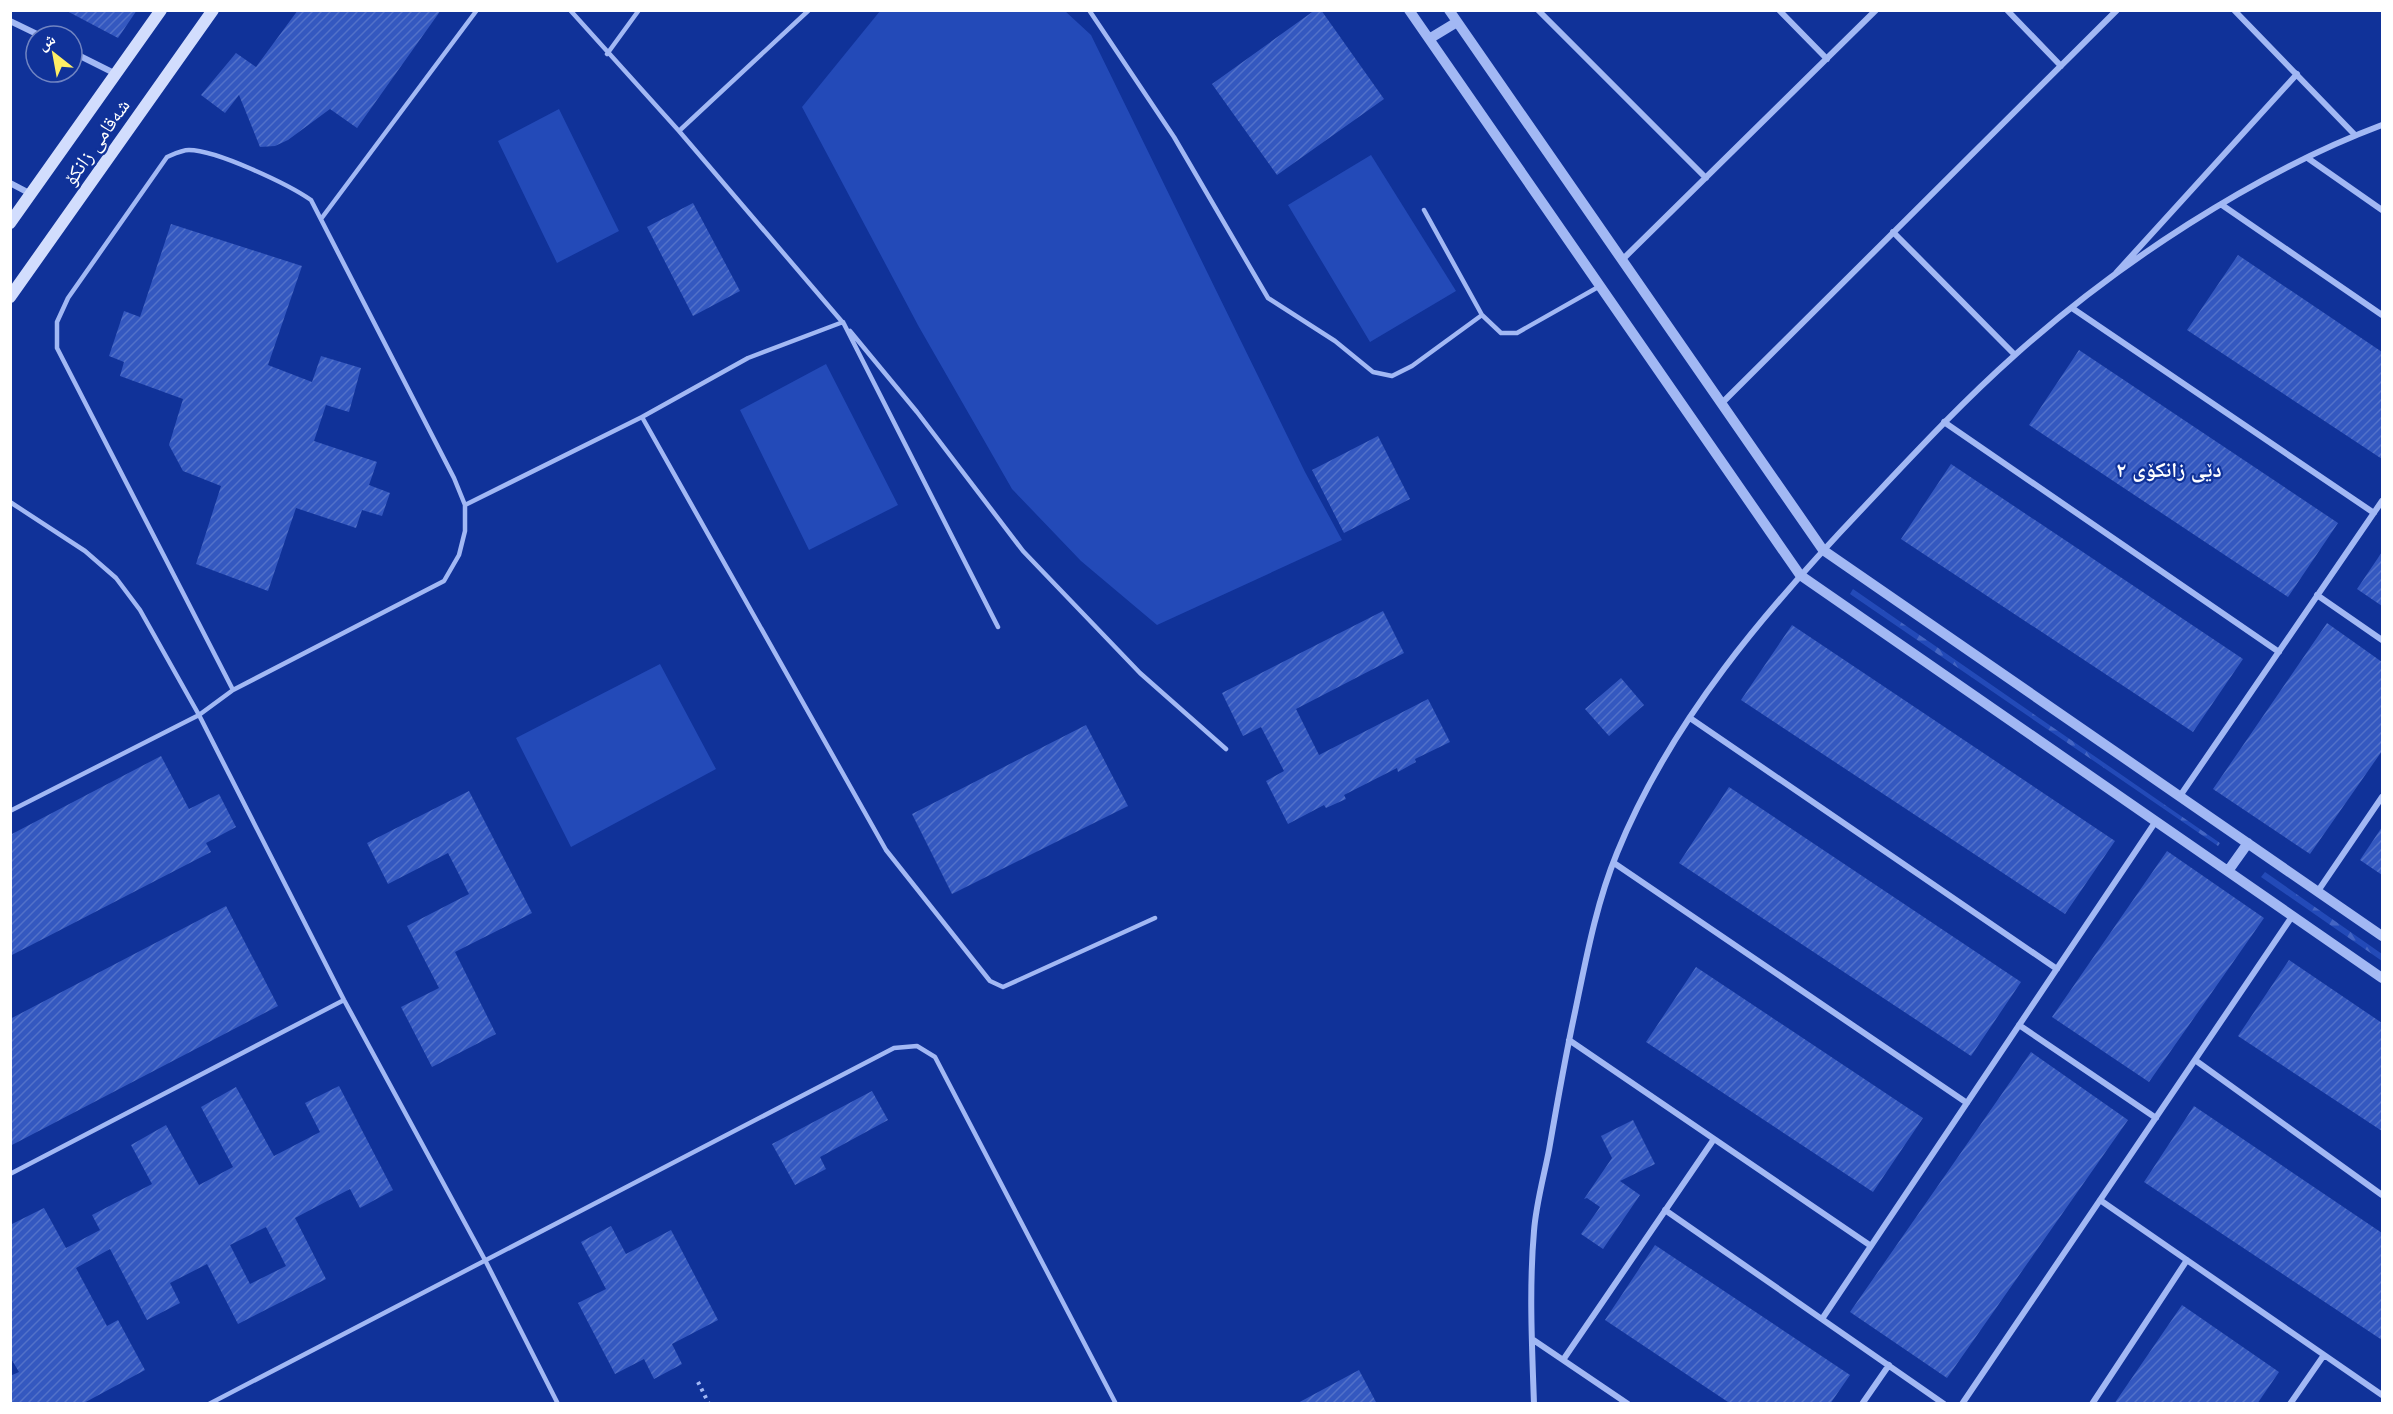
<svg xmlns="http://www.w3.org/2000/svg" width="2393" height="1414" viewBox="0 0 2393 1414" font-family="'Open Sans','Noto Naskh Arabic',sans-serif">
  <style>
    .grass { fill: #234ab8 }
    .forest { fill: url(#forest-firs) }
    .building { fill: url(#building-hatch); fill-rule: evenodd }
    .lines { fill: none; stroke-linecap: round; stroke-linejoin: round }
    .path { stroke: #a2b8f4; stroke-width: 4; stroke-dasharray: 3 4.5; stroke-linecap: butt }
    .service { stroke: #a2b8f4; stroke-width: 4.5 }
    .minor { stroke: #a2b8f4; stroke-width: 6 }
    .tertiary { stroke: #a2b8f4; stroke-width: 10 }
    .secondary { stroke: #d2ddfd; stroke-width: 12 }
    .labels { text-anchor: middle; stroke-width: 4.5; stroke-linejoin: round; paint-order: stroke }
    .street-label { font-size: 20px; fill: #fff; stroke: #103299 }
    .neighbourhood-label { font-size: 21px; font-weight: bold; fill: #fff; stroke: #103299 }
  </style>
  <defs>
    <pattern id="forest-firs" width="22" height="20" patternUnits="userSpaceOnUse" patternTransform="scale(1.5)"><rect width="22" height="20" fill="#234ab8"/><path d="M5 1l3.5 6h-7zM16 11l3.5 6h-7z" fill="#4465c3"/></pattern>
    <pattern id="building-hatch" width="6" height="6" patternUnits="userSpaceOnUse" patternTransform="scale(1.5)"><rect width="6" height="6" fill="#3458c0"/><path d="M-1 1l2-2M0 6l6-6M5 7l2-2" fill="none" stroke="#5271c9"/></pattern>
  </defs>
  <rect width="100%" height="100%" fill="#103299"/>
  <!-- grass -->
  <path class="grass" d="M880,11H1065L1091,35L1305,472L1342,540L1157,625L1081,561L1012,489L919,327L802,107Z
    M559,109L619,231L557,263L498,141Z
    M1371,155L1456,291L1370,342L1288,205Z
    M826,364L898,505L809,550L740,410Z
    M660,664L716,769L571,847L516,738Z"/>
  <!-- forest -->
  <path class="forest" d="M1853,589L2220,843L2218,846L1850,594Z
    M2265,872L2382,954V961L2261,877Z"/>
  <!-- building -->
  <path class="building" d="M65,10H137L118,38Z
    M298,10H441L357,128L330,109L288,140L275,146L260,147L239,95L225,113L201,95L236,53L256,67Z
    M1315,10H1321L1384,99L1277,175L1212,84Z
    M693,203L740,291L693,316L647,227Z
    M171,224L302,266L268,365L312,382L321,356L361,368L349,412L326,405L314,441L377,462L369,485L390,493L382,516L362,510L356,528L296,508L268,591L196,564L221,486L183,471L169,445L183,399L120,376L124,362L109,356L124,311L140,317Z
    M2238,255L2382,352V459L2187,330Z
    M2079,350L2338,523L2288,597L2029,425Z
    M1378,436L1410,499L1344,533L1312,470Z
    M1951,464L2243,659L2193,732L1901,539Z
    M2382,552V606L2357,589Z
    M1383,611L1404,653L1296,709L1319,755L1428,699L1450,742L1415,759L1416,762L1398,772L1397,768L1344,795L1346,799L1326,808L1324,805L1288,824L1266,781L1284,771L1261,727L1243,736L1222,693Z
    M2327,623L2382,662V751L2310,854L2213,789Z
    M1792,625L2115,841L2065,914L1741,700Z
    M1621,678L1644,705L1609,736L1585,709Z
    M1086,725L1128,806L952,894L912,814Z
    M161,756L189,809L219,794L236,827L206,843L211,852L10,956V835Z
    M1729,787L2021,982L1971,1056L1679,863Z
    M469,791L532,913L455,952L496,1034L432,1067L401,1007L439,988L407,926L469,894L448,853L388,884L367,843Z
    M2382,827V875L2360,860Z
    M2167,851L2264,918L2149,1082L2052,1017Z
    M226,906L278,1006L10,1146V1019Z
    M2289,960L2382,1023V1131L2238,1036Z
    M1696,967L1923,1118L1873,1192L1646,1042Z
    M2031,1052L2128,1120L1947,1378L1850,1312Z
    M339,1086L393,1190L360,1208L350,1189L295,1218L326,1279L238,1324L207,1264L170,1283L180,1303L147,1320L110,1249L76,1268L107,1326L118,1320L145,1370L82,1404H10V1376L19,1372L10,1357V1225L44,1208L66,1248L100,1230L92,1215L152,1184L131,1145L166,1125L199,1185L233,1167L201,1107L236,1087L274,1156L320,1132L305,1103ZM266,1227L286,1266L250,1284L230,1245Z
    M872,1091L888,1120L820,1157L826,1169L795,1185L772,1144Z
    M2194,1106L2382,1233V1340L2144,1182Z
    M1633,1120L1655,1164L1620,1181L1640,1195L1603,1249L1581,1234L1600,1207L1587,1198L1584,1199L1612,1158L1601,1136Z
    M611,1226L626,1254L671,1230L718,1320L672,1344L682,1364L654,1379L644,1359L615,1374L578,1303L606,1289L581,1242Z
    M1655,1245L1850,1375L1830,1404H1731L1605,1320Z
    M2182,1305L2279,1372L2257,1404H2114Z
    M1359,1370L1377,1404H1296Z"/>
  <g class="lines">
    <!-- path -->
    <path class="path" d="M698,1382L709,1404"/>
    <!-- service -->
    <path class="service" d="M570,10L679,131L844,324
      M1089,10L1174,137L1268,298L1335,341L1373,372L1392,376L1412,366L1482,315
      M607,54L639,10
      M679,131L809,10
      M1424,210L1482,315L1501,333H1517L1600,286
      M321,219L477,10
      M850,331L917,412L1023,551L1140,673L1226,749
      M10,502L85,551L116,578L140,610L199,715L344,1000L485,1260L558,1404
      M465,505L642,417
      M998,627L843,322L748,358L642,417L886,850L990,981L1003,987L1155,918
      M10,811L199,715L233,690L444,581L459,555L465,531V505L454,478L311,200C288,184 216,150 189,150C182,150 174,154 167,157L68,298L57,322V348L233,690
      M10,1174L344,1000
      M209,1404L894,1048L917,1046L935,1057L1116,1404"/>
    <!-- minor -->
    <path class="minor" d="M1538,10L1706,178
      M1779,10L1827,59
      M2007,10L2061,66
      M2234,10L2355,135
      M10,21L41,36
      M72,52L116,74
      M2309,159L2382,210
      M10,183L31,194
      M2222,205L2382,315
      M1893,232L2015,355
      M1622,260L1876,10
      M2116,273L2297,74
      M2072,308L2374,513
      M1721,404L2117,10
      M1944,422L2279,652
      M2317,595L2382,640
      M1690,718L2057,969
      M2180,796L2382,501
      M1614,863L1967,1103
      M2318,891L2382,797
      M2019,1025L2156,1118
      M1569,1040L1871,1246
      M2195,1060L2382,1195
      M2100,1200L2382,1395
      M1665,1210L1944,1404
      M1822,1319L2156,821
      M1532,1339L1628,1404
      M1563,1360L1714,1139
      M1534,1404C1532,1346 1529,1288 1534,1231C1536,1204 1544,1176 1549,1150C1557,1104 1565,1058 1575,1012C1586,959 1596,904 1617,853C1671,720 1766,610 1864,507C1913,455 1961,403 2015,355C2117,264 2254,173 2382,125
      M1862,1404L1889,1365
      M1962,1404L2293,915
      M2092,1404L2187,1260
      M2290,1404L2324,1355"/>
    <!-- tertiary -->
    <path class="tertiary" d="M1409,10L1800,575L2382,978
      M1449,10L1823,550L2382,936
      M1429,39L1457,22
      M2228,871L2248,843"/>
    <!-- secondary -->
    <path class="secondary" d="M10,223L161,10
      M10,297L213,10"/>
  </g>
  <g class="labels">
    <!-- street labels -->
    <g class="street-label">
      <text transform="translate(96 142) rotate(-55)" y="7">شەقامی زانکۆ</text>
    </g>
    <!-- neighbourhood labels -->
    <g class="neighbourhood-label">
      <text x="2169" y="477">دێی زانکۆی ٢</text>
    </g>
  </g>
  <!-- border -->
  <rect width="2393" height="1414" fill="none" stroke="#ffffff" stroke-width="24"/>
  <!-- north arrow -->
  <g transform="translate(54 54) rotate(329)"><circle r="28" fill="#103299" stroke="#7084c2" stroke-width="1.5"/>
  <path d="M0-4.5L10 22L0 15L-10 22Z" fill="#ffef65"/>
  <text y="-9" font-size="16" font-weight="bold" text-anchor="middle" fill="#ffffff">ش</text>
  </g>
</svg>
